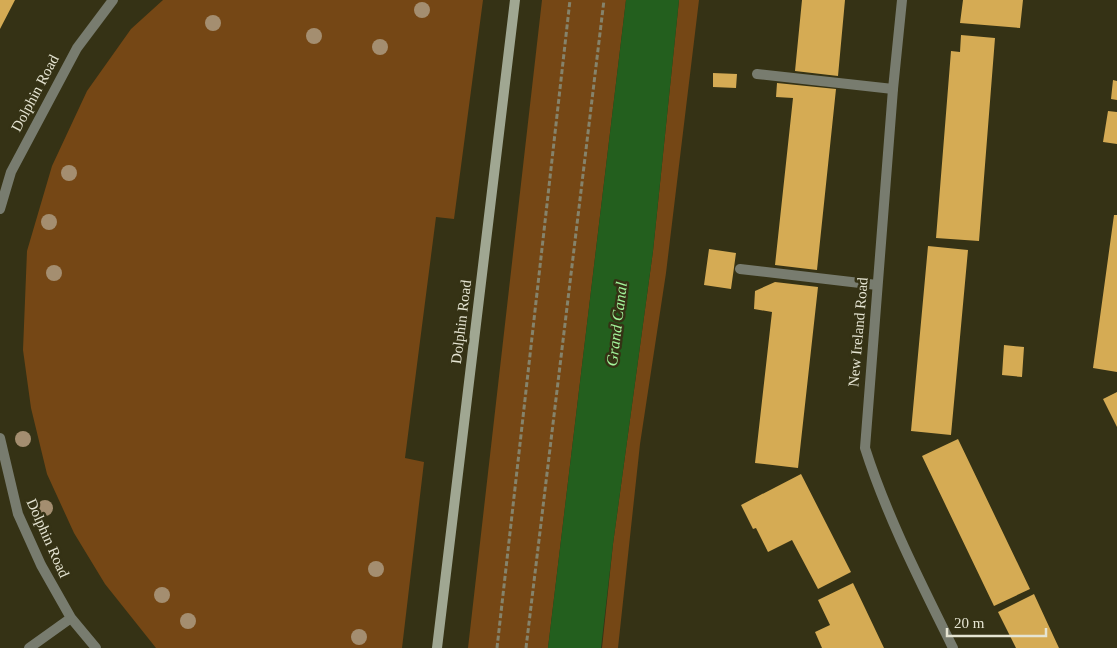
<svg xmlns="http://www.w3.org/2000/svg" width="1117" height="648" viewBox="0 0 1117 648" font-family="'Times New Roman',serif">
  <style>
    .green { fill: #754715 }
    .water { fill: #235f1e }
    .building { fill: #d5ab54 }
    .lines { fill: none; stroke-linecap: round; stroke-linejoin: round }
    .path { stroke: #85836b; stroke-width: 3; stroke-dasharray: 5 2.5; stroke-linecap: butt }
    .lane { stroke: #787c6f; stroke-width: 10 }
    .street { stroke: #787c6f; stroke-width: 10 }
    .secondary { stroke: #a0a792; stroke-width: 10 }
    .tree { fill: #a48e70 }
    .labels { text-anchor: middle; stroke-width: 5; stroke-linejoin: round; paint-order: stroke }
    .street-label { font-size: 15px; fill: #e5e4d2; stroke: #353215 }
    .water-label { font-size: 16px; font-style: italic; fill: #a3f59b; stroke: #353215 }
  </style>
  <rect width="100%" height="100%" fill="#353215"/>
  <!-- green -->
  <path class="green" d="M163,0H483L454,219L436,217L405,458L424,462L402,648H156L105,584L74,533L47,474L31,408L23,350L27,251L52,166L87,91L131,29Z
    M542,0H626L548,648H468Z
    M679,0H699L666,273L640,444L618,648H602L613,544L653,251Z"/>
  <!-- water -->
  <path class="water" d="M626,0H679L653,251L613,544L601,648H548Z"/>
  <!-- building -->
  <path class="building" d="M0,0H15L0,29Z
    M802,0H845L838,76L795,71Z
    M963,0H1023L1020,28L960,23Z
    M961,35L995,38L979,241L936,238L951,51L960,52Z
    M713,73L737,74L736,88L713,87Z
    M1113,80L1117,81V100L1111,99Z
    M777,83L836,89L817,270L775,265L793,98L776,97Z
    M1108,111L1117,112V144L1103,142Z
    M1114,215H1117V372L1093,368Z
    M928,246L968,250L951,435L911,431Z
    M709,249L736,253L731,289L704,285Z
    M775,282L818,287L798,468L755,463L772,312L754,309L755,291Z
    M1004,345L1024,347L1022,377L1002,375Z
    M1117,392V427L1103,399Z
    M958,439L1030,589L994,606L922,456Z
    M801,474L851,572L818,589L792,540L768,552L756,528L753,529L741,505Z
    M853,583L865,608L884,648H822L815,632L830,625L818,600Z
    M1034,594L1046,620L1059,648H1016L998,612Z"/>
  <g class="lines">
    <!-- path -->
    <path class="path" d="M497,648L570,0
      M526,648L604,0"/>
    <!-- lane -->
    <path class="lane" d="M757,74L893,89
      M740,269L877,285"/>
    <!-- street -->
    <path class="street" d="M902,0L893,89L865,448C887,517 921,583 953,648
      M0,209L11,172L77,48L113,0
      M0,438L18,514L41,565L71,618L96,648
      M29,648L71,618"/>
    <!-- secondary -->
    <path class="secondary" d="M437,648L515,0"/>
  </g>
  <!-- trees -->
  <g class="tree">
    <circle cx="422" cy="10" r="8"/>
    <circle cx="213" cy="23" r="8"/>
    <circle cx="314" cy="36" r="8"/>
    <circle cx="380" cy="47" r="8"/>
    <circle cx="69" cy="173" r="8"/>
    <circle cx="49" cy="222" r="8"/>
    <circle cx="54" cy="273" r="8"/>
    <circle cx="23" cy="439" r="8"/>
    <circle cx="45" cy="508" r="8"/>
    <circle cx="376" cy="569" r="8"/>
    <circle cx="162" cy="595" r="8"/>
    <circle cx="188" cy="621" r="8"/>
    <circle cx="359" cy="637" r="8"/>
  </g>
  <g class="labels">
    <!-- street labels -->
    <g class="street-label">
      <text transform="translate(35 93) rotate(-62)" y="5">Dolphin Road</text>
      <text transform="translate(461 322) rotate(-83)" y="5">Dolphin Road</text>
      <text transform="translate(858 332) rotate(-85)" y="5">New Ireland Road</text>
      <text transform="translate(48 538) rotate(66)" y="5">Dolphin Road</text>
    </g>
    <!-- water labels -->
    <g class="water-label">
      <text transform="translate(616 324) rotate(-83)" y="6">Grand Canal</text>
    </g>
  </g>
  <!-- scale -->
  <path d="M947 628v8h99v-8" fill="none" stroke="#e5e4d2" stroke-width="2.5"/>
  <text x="954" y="628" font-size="15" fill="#e5e4d2" stroke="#353215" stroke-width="4" paint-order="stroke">20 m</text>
</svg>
